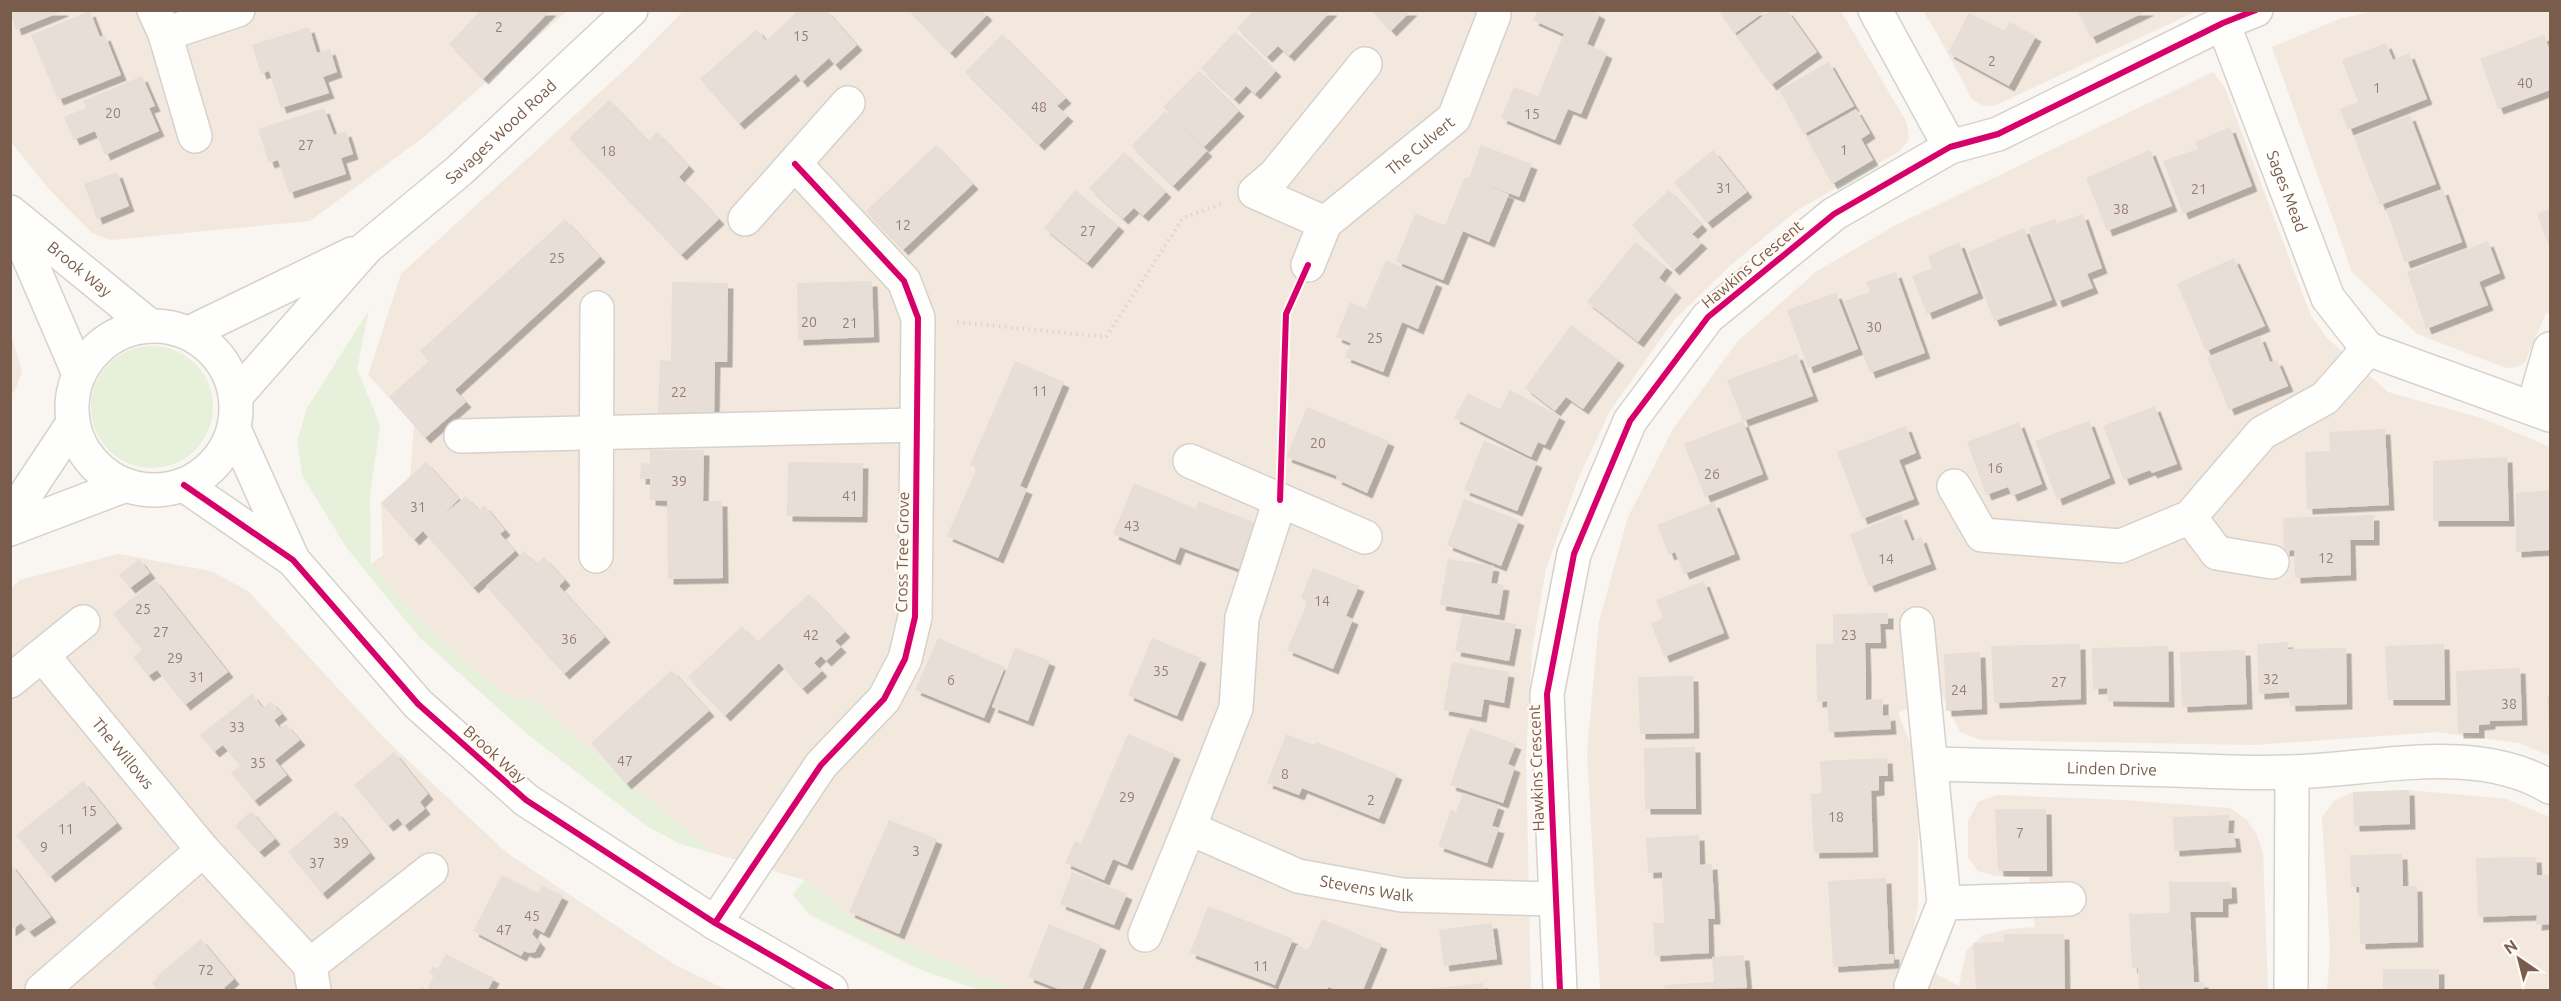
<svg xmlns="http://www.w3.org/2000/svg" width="2561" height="1001" viewBox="0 0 2561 1001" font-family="Ubuntu,sans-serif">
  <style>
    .residential { fill: #f2e8de }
    .green { fill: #e7f0db }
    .building { fill: #e6ded7; filter: url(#shadow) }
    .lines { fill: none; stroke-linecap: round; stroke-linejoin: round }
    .minor-casing { stroke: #d7d1cb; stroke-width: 36 }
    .path { stroke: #dcd5d0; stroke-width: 4; stroke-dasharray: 1.5 4.5; stroke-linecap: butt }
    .minor { stroke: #fefefd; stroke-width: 33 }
    .cycleway-casing { stroke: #fffaf3; stroke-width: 10 }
    .cycleway { stroke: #d6006c; stroke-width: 6 }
    .labels { text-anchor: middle; stroke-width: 4.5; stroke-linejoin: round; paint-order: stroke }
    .number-label { font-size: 14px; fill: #977e72 }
    .street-label { font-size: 16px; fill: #7a5c4d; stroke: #fffaf3 }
  </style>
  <defs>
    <filter id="shadow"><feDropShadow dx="5.5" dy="5.5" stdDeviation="0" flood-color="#0004"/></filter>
  </defs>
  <rect width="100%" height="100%" fill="#f9f5f0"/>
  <!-- residential -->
  <path class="residential" d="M10,11H567L425,136L310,221L110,240L92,233L48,188L11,142Z
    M683,11H1841L1907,123L1909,139L1900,151L1796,211L1731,265L1674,320L1610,411L1578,479L1546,569L1532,649L1526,760L1531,990H1016L867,928L804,880L713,853L535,702L502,693L419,620L371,564L383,555L381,503L410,478L414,425L368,375L401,274L634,61Z
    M1923,11H2197L1994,106H1983L1972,99L1935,30Z
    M2374,11H2550V314L2546,313L2525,362L2517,367L2506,368L2417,334L2352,272L2272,47L2339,19Z
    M2213,72L2225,88L2311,316L2327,338L2388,392L2484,419L2550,447V756L2519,743L2436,732L2254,745L1981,740L1960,732L1940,692L1898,713L1912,747L1918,799V905L1908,959L1959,986L1966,951L1983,935L2009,929L2035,927L2029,877L1995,876L1978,871L1968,857V821L1978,802L1997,795L2122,800L2230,808L2247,820L2257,835L2263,852L2268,990H1600L1587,751L1599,621L1628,517L1673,429L1738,341L1817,271L1896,225Z
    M10,332L22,371L15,391L11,395Z
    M118,554L211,571L248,591L384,738L507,853L672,963L727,990H11V588L20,580Z
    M2409,790L2506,799L2550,817V990H2327L2330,951L2322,817L2334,801L2353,792Z"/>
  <!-- green -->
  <path class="green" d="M369,310L357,369L380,425L370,496L371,564L419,620L502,693L535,702L713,853L680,844L647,826L527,734L419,637L346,547L302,475L297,442L307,408Z
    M91 407a61 61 0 1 1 122 0a61 61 0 1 1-122 0Z
    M804,880L867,928L1016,990H979L919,969L810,915L793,895Z"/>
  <!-- building -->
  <path class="building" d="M10,10H63V11L16,30Z
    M481,10H551L483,79L449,44Z
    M799,10H826L857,45L835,65L829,58L802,82L796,74L739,124L700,79L757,29L766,41Z
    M908,10H982L987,15L950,53Z
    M1254,10H1332L1289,56L1278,46L1267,57L1237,28Z
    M1371,10H1412L1391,31Z
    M1538,10H1593L1600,14L1587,44L1607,53L1581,114L1568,109L1555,140L1501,118L1514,87L1538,96L1564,34L1533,20Z
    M1718,10H1767L1734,34Z
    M1771,10H1787L1817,52L1771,85L1736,36Z
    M2077,10H2149L2091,38Z
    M90,11L100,37L105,35L121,75L58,100L31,35Z
    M1969,13L2005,31L2010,22L2036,36L2009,86L1948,53Z
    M309,27L317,53L330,49L337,72L323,77L329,93L281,108L269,71L261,74L252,45Z
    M1235,32L1276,71L1255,94L1246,86L1234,99L1201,68Z
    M1002,34L1066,98L1057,106L1068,116L1039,145L965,72Z
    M2544,35L2550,51V90L2498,109L2480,59Z
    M2386,43L2393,60L2409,53L2427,99L2348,130L2340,109L2358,102L2342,60Z
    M1829,62L1854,106L1804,134L1779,90Z
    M1199,71L1239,111L1204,147L1163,107Z
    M142,76L155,106L149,108L159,131L105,155L95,131L74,140L64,117L86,108L83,101Z
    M609,100L648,141L657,132L689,166L679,177L719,219L681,255L569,138Z
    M324,108L334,135L346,131L353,154L341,158L346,174L289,193L278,160L269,163L258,129Z
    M1856,109L1870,133L1861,139L1873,160L1832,184L1806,137Z
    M1165,111L1207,151L1173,186L1131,146Z
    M2410,115L2436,184L2380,205L2354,137Z
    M2230,127L2252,186L2183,214L2163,161L2198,149L2195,142Z
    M936,145L973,184L903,250L866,211Z
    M1481,145L1532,164L1519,197L1477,181L1509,194L1489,242L1463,231L1443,280L1396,261L1415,214L1445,225L1465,177L1469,178Z
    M1713,150L1747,192L1707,223L1674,182Z
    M2150,150L2172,206L2107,231L2086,178Z
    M1124,152L1166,192L1143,216L1134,208L1123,219L1089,188Z
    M117,172L129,206L97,219L84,184Z
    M2443,189L2462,242L2405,263L2386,209Z
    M1075,190L1119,226L1087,263L1044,228Z
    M1669,190L1702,225L1692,234L1702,243L1674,270L1632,225Z
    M2550,209V249L2537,214Z
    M2083,214L2102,268L2087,274L2093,288L2057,302L2029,228L2055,219L2057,223Z
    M565,219L600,257L455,390L466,402L425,438L389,397L429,361L420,351Z
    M2024,228L2052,300L1994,321L1968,252Z
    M2488,241L2500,273L2479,282L2488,305L2426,329L2407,272Z
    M1635,242L1667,267L1659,278L1676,292L1638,342L1587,302Z
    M1959,242L1978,293L1927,314L1912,276L1932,268L1928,256Z
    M2234,258L2265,326L2206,351L2177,284Z
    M1386,260L1437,282L1418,329L1402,322L1383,372L1345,357L1351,343L1336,337L1350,302L1372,311L1366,307Z
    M1896,272L1925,353L1870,373L1844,301L1870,292L1866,282Z
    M872,281L874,337L798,340L797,283Z
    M672,282L728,283L727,362H715L714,415L658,413L660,360L671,361Z
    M1836,293L1858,349L1808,368L1787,310Z
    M1571,325L1619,360L1583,409L1566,397L1555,411L1525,388Z
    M2260,336L2270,362L2277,360L2288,386L2229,410L2207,357Z
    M1797,354L1813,396L1743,421L1727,380Z
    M1015,361L1064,382L1020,486L1027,489L998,558L947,536L977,468L970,465Z
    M1510,390L1560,416L1545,445L1538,442L1531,457L1454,418L1468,393L1500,409Z
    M2155,406L2177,464L2152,473L2150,470L2124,480L2103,426Z
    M1307,407L1389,441L1367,493L1336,479L1337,476L1286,457Z
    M1743,421L1763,474L1705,497L1684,444Z
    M2089,421L2110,478L2057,500L2035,441Z
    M2019,422L2042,484L2012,496L2008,487L1986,495L1967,442Z
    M1906,426L1916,453L1899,460L1914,499L1862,519L1837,452Z
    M2385,429L2389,505L2307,509L2305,452L2330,451L2329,432Z
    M1484,441L1537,462L1517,511L1464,490Z
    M650,450H704L703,501H722L723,578L668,579L667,501L650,500V479H640L641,463L650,464Z
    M2507,457L2509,521H2433V461Z
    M426,462L459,499L444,514L466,496L479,510L484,505L505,530L500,534L515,551L473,588L423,531L414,540L381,503Z
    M788,462L863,463L862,517L787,516Z
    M1134,483L1196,509L1198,501L1262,525L1244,571L1180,547L1175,560L1113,534Z
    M2550,490V550L2516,552V493Z
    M1464,499L1519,520L1501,566L1447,545Z
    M1714,502L1735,554L1684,574L1675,552L1669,555L1657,525Z
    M1901,514L1912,541L1921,537L1931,564L1869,587L1850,534Z
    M2374,515V540H2350L2351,575L2295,578L2294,550L2284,551L2283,518Z
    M524,551L536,564L544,557L565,580L559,586L605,637L564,674L486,586Z
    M139,559L150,573L130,588L119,575Z
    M1448,559L1494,566L1491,583L1504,585L1499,615L1440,605Z
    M1313,568L1359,586L1346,616L1353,619L1333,669L1287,650L1308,601L1301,598Z
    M155,580L228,672L185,705L157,670L148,676L133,657L142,650L113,614Z
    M1704,581L1724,633L1664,657L1651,623L1663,618L1656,600Z
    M809,594L845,632L835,641L841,647L826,661L821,656L814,663L822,671L802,689L779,663L725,716L688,677L742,626L762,647L758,641Z
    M1888,613V624H1880L1881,643H1865L1866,672V700L1883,699V716L1890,715L1891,729L1829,732L1827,701L1817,702L1816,644H1833V614Z
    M1462,615L1516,624L1509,661L1455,651Z
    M938,638L1005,667L984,718L915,690Z
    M1152,638L1201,658L1177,716L1128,695Z
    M2288,642V649L2346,648L2347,704L2290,706L2289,692L2259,694L2257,644Z
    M2080,644L2081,699L1994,703L1991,646Z
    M2444,644L2445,700H2388L2385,646Z
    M2168,646L2169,702L2108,701L2107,688L2093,689L2092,648Z
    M1015,648L1050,661L1028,721L992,707Z
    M2245,650L2247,704L2182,707L2180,652Z
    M1980,652L1982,709L1946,711L1944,654Z
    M1452,662L1509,672L1504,703L1484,699L1481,717L1443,710Z
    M2520,668L2522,720L2490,721V724L2479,725V733H2458L2456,671Z
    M672,670L709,711L626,784L591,743Z
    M1693,676L1694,733L1640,734L1638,677Z
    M252,694L263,708L271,701L282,714L274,720L280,728L286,724L300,740L275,760L287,775L254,801L231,773L240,766L231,755L223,745L214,752L200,735Z
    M2547,696H2550V730H2549Z
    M1470,728L1516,744L1508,764L1515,767L1503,803L1450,785Z
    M1128,734L1175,754L1127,865L1113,859L1104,880L1065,863L1075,841L1081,844Z
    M1286,734L1314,745L1316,742L1397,774L1379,819L1302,788L1299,795L1267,783Z
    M1695,747L1696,809H1645L1644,748Z
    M394,752L428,794L420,802L425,809L404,826L398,818L388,826L354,785Z
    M1887,758L1888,776H1879V790L1871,791L1873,852L1814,853L1811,794L1822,793L1820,761Z
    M83,781L117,823L50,877L16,835Z
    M2409,790L2410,824L2354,826L2353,792Z
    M1463,793L1499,805L1492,826L1499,828L1487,863L1438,846L1451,810L1456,812Z
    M1995,809H2046L2047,871H1998Z
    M251,811L275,839L259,852L235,826Z
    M336,811L370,853L322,894L288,852Z
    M2229,815L2228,833H2234L2236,847L2174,851L2173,817Z
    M889,820L937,839L899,934L849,912Z
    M1699,835L1700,865L1712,864L1715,919H1708L1709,953L1655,956L1653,923H1664L1662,872L1648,873L1646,838Z
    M2402,854L2403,886H2417L2418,942L2360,944L2359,887H2351L2350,855Z
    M2536,857L2537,875H2550V924L2536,925L2537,915L2478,917L2476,858Z
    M10,863L51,917L29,932L21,923L10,931Z
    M1072,872L1127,894L1114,925L1060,904Z
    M502,875L538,893L543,886L563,896L544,933L535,928L532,934L540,943L535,952L529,953L524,951L521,956L473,931Z
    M1886,878L1889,954H1894V963L1833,967L1828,881Z
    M2169,882H2231L2232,898L2223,899V912H2190L2194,982H2203L2204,990H2139L2138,967L2132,968L2129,914L2170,913Z
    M1208,906L1293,939L1275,985L1190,953Z
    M1322,919L1382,944L1363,990H1337L1328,987L1327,990H1278L1297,945L1308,950Z
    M1492,923L1497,959L1444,966L1439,930Z
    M1049,924L1101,945L1082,990H1061L1028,977Z
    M2004,934H2064L2065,990H1976L1973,943L2004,942Z
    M201,939L234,979L224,988L226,990H153L156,988L152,983L157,979L156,977Z
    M446,954L494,978L488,990H420L422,987L427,990L434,975L429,973L433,966L438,969Z
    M1744,955L1747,988L1665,990L1664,985L1714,982L1712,957Z
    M2383,969H2439V990H2383Z
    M1483,983L1484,990H1430V989Z"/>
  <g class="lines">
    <!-- minor casing -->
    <g class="minor-casing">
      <g id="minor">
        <path d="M154,10L165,34L195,136"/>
        <path d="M1875,10L1950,147"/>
        <path id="s1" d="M2223,23L2328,298L2368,349"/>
        <path d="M165,34L238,10"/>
        <path id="s2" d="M10,212L150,326"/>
        <path d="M11,216L79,374"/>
        <path d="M745,219L848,103"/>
        <path d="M1325,223L1255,192L1275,175L1365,64"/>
        <path id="s3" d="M1308,265L1325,223L1454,118L1494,15L1493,10"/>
        <circle cx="154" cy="408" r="82"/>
        <path d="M189,333L352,254"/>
        <path id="s4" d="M236,396L366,248L460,170L631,10"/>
        <path d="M2533,408L2550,349"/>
        <path d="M234,429L293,560"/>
        <path d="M461,436L917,425"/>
        <path d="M1190,461L1365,537"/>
        <path d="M184,485L293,560L418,704L526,800L715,923L831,990"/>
        <path d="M1954,486L1982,535L2121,546L2190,517L2262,433L2325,398L2368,349L2550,415"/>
        <path d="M2190,517L2217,553L2272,562"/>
        <path d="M10,518L73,423"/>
        <path d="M10,529L126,485"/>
        <path d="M596,556L597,308"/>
        <path id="s5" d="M43,656L203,850L310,965"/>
        <path d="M10,681L83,622"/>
        <path id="s6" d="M1932,764C2012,766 2093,768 2173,770C2212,771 2252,774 2291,772C2374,770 2475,742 2550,787"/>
        <path id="s7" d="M1189,828L1298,876L1402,895L1554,899"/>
        <path d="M1944,903L2069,899"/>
        <path d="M715,923L821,765L884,699L905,659L915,617L918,318L904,281L795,164"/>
        <path d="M1145,935L1189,828L1236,708L1242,618L1280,500"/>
        <path d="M1911,986L1944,903L1917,624"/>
        <path d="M42,990L203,850"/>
        <path d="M314,990L310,965L431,870"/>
        <path d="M1560,990L1547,694L1574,554L1630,421L1708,317L1834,214L1950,147L1998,134L2223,23L2256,10"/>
        <path d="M2291,990L2292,772"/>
      </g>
    </g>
    <!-- path -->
    <path class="path" d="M957,322L1106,337L1183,218L1221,204"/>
    <!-- minor -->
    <use href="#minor" class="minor"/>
    <!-- cycleway casing -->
    <g class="cycleway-casing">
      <path id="cycleway" d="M184,485L293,560L418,704L526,800L715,923L831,990
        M1280,500L1286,314L1308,265
        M715,923L821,765L884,699L905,659L915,617L918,318L904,281L795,164
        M1560,990L1547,694L1574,554L1630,421L1708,317L1834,214L1950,147L1998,134L2223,23L2256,10"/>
    </g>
    <!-- cycleway -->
    <use href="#cycleway" class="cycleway"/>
  </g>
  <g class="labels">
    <!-- number labels -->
    <g class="number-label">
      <text x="499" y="32">2</text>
      <text x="801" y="41">15</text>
      <text x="1992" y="66">2</text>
      <text x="2525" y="88">40</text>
      <text x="2377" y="93">1</text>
      <text x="1039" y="112">48</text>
      <text x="113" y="118">20</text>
      <text x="1532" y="119">15</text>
      <text x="306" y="150">27</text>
      <text x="1844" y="155">1</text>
      <text x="608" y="156">18</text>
      <text x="1724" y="193">31</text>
      <text x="2199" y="194">21</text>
      <text x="2121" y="214">38</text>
      <text x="903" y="230">12</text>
      <text x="1088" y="236">27</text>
      <text x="557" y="263">25</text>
      <text x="809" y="327">20</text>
      <text x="850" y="328">21</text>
      <text x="1874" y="332">30</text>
      <text x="1375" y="343">25</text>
      <text x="1040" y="396">11</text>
      <text x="679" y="397">22</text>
      <text x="1318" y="448">20</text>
      <text x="1995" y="473">16</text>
      <text x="1712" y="479">26</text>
      <text x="679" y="486">39</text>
      <text x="850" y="501">41</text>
      <text x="418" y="512">31</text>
      <text x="1132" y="531">43</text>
      <text x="2326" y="563">12</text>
      <text x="1886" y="564">14</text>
      <text x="1322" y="606">14</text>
      <text x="143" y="614">25</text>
      <text x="161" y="637">27</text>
      <text x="811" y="640">42</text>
      <text x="1849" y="640">23</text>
      <text x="569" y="644">36</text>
      <text x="175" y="663">29</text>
      <text x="1161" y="676">35</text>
      <text x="197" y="682">31</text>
      <text x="2271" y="684">32</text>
      <text x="951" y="685">6</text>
      <text x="2059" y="687">27</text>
      <text x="1959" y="695">24</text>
      <text x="2509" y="709">38</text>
      <text x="237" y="732">33</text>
      <text x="625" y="766">47</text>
      <text x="258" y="768">35</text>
      <text x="1285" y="779">8</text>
      <text x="1127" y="802">29</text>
      <text x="1371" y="805">2</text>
      <text x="89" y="816">15</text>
      <text x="1836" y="822">18</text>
      <text x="66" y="834">11</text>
      <text x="2020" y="838">7</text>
      <text x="341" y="848">39</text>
      <text x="44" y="852">9</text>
      <text x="916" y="856">3</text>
      <text x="317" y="868">37</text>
      <text x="532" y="921">45</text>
      <text x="504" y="935">47</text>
      <text x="1261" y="971">11</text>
      <text x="206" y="975">72</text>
    </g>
    <!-- street labels -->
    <g class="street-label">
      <text dy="6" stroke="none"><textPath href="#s4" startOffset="375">Savages Wood Road</textPath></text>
      <text dy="6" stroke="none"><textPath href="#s3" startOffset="168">The Culvert</textPath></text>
      <text dy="6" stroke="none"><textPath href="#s1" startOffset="180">Sages Mead</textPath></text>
      <text transform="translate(1752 264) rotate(-40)" y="6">Hawkins Crescent</text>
      <text dy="6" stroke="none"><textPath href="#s2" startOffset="90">Brook Way</textPath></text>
      <text transform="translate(902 552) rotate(-89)" y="6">Cross Tree Grove</text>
      <text dy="6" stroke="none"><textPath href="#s5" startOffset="126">The Willows</textPath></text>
      <text transform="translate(495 754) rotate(42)" y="6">Brook Way</text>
      <text transform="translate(1536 768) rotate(-92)" y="6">Hawkins Crescent</text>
      <text dy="6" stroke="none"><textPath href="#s6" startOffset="180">Linden Drive</textPath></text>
      <text dy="6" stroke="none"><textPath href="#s7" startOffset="189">Stevens Walk</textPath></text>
    </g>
  </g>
  <!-- border -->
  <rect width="2561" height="1001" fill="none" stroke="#7a5c4d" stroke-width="24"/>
  <!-- north arrow -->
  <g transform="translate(2519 959) rotate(325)" stroke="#fffaf3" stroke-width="4.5" paint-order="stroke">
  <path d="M0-4.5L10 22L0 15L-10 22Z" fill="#7a5c4d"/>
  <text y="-9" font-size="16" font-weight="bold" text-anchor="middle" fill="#7a5c4d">N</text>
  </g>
</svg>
